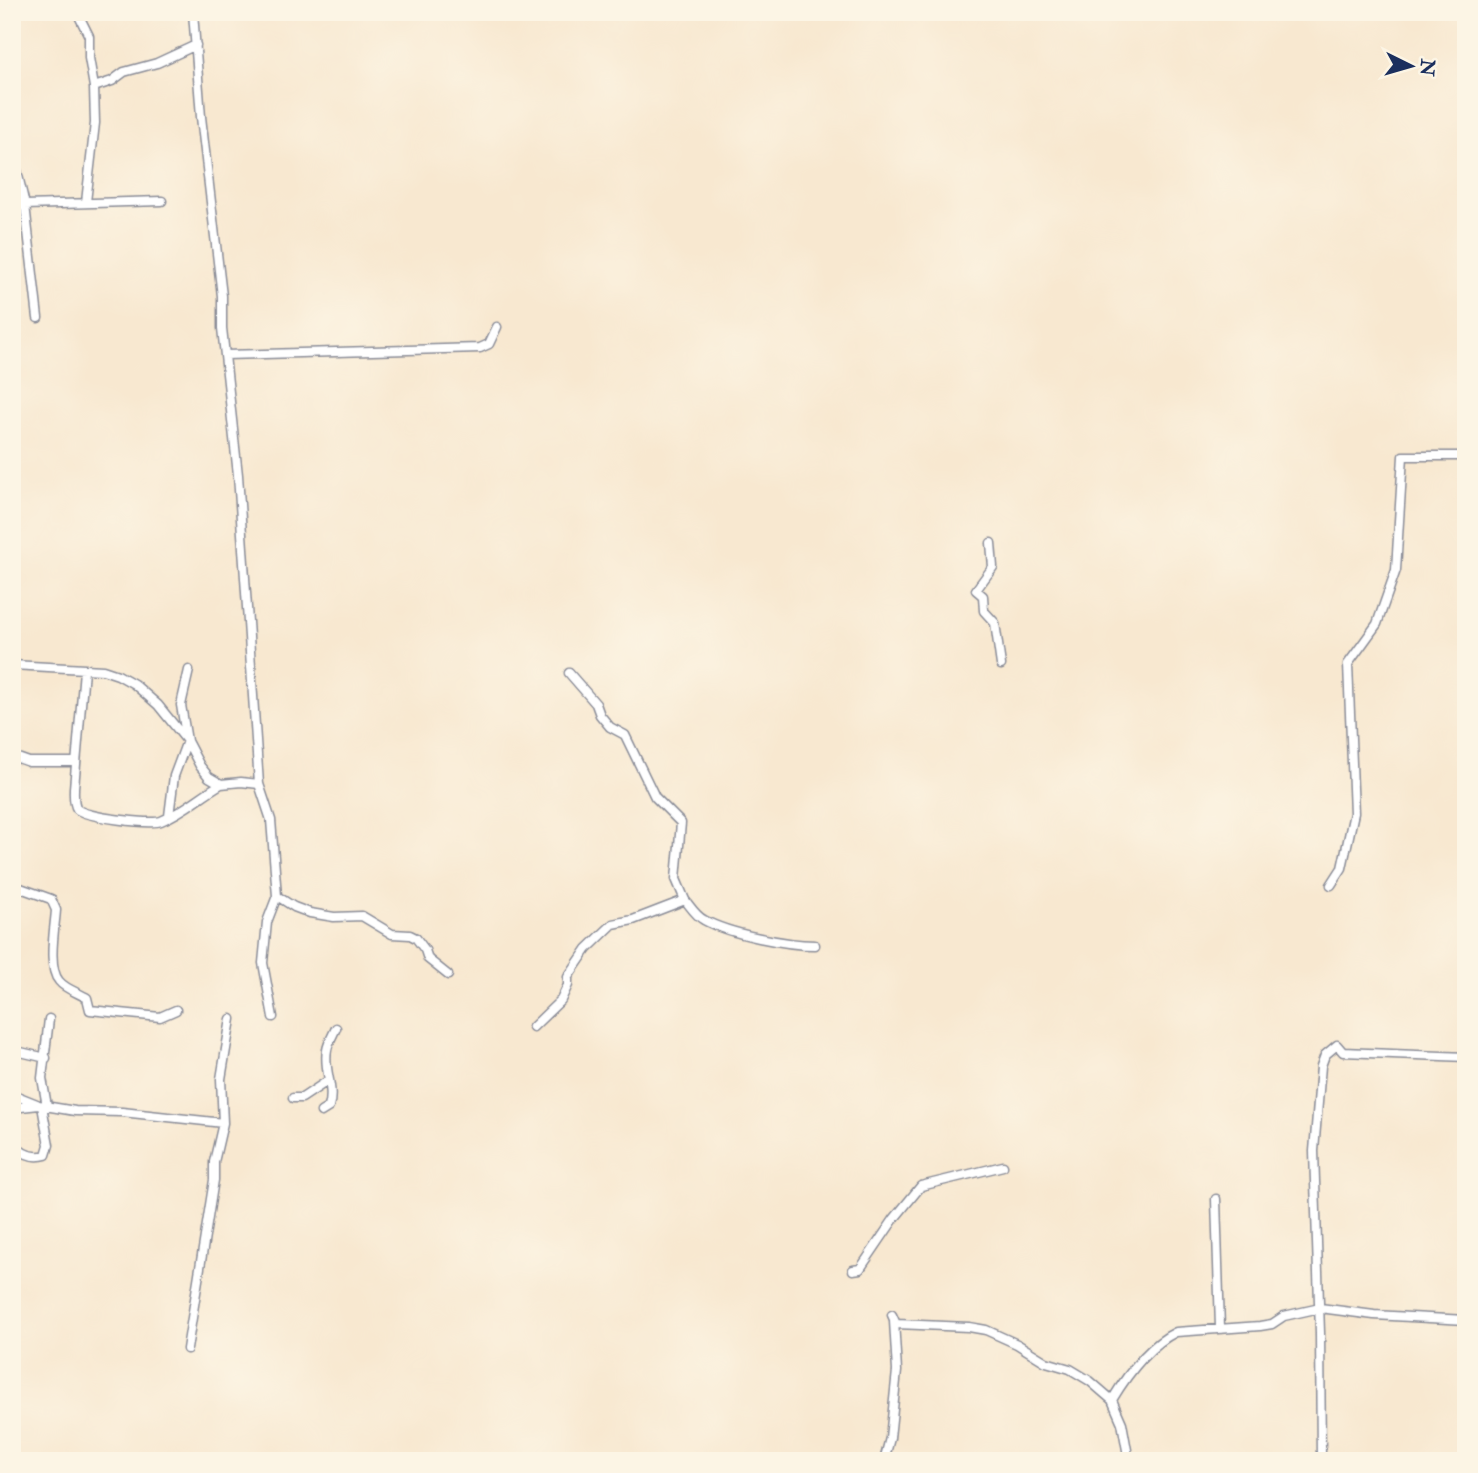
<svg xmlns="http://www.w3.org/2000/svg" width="1478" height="1473" viewBox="0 0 1478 1473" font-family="'IM FELL Double Pica',serif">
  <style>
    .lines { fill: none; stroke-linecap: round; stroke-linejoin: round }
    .street-casing { stroke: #8a8c97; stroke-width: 11 }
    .street { stroke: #fff; stroke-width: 8 }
  </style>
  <rect width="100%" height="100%" fill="#fcf5e5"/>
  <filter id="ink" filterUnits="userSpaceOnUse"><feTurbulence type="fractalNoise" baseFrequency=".0143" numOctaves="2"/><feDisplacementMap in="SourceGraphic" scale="14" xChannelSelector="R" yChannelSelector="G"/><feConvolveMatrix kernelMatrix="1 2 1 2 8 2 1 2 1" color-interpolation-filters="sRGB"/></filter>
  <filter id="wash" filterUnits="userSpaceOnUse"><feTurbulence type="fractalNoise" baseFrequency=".00686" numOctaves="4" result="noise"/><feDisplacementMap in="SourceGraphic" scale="28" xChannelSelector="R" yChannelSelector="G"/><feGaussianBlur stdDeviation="1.57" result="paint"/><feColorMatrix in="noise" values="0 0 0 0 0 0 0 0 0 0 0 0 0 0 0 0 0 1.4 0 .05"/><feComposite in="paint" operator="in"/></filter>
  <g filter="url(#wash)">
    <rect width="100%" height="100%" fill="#f8e8d0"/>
  </g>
  <g filter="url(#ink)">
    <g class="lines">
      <!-- street casing -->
      <g class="street-casing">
        <path id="street" d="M77,12L89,36V58L94,87L95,123L86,202
          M193,12L201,117L222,296V328L238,475L259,784L271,820L277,896L267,922L263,963L273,1017
          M12,13L17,12
          M94,87L112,81L124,72L157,63L196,45
          M12,150L25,205L162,201
          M12,207L25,205L38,318
          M225,355L480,348L489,344L497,327
          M991,543L993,567L976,590L983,596L984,611L995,623L1001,665
          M12,665L103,670L118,675L134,684L158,705L187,741L200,766L209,777L221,784L241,782L259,784
          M84,670L74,788C74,795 73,803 77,809C84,817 151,825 161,821C184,812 200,796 221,784
          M569,673L596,704L600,715L610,727L625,735L655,797L681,823L676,879L685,900
          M12,756L29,762H76
          M169,816L174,776L187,741L181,705L189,670
          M12,885L51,899L56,910C55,927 47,967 59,981C65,989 79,993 87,998L90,1010L160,1017L176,1010
          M1331,885L1342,868L1354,813L1348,664L1377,624L1396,570L1403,456H1466
          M277,896L294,907L310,913L334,917L362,916L392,934L410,935L416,938L425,950L428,959L448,975
          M533,1027L561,1000L568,985V977L587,949L613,924L633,920L685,900C690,906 696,916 704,920C729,934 787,945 815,945
          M12,1050L46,1058
          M12,1094L37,1104
          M293,1098H302L329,1080
          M47,1106L42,1078L49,1019
          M12,1108L39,1105L75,1111L122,1112L223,1123
          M321,1112L329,1107C335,1088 323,1069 327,1050C328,1043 333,1035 336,1028
          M12,1141C20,1153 32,1159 46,1155L49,1145L42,1106
          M1216,1199L1220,1328
          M853,1270L860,1269L894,1219L921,1186L1003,1166
          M892,1315L896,1324L969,1327L986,1330L1017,1344L1046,1362L1070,1369L1090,1381L1112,1400L1122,1423L1129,1461
          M187,1349L214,1180V1162L223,1123L221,1079L231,1019
          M1112,1400C1127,1375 1149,1345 1176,1332L1260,1326L1272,1324L1284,1316L1320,1308L1374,1315L1466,1320
          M884,1461L890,1438L897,1371L894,1321
          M1321,1461L1320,1333L1314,1151L1321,1066L1325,1055L1337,1045L1343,1052L1466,1057"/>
      </g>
      <!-- street -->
      <use href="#street" class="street"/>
    </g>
  </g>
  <!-- margin -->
  <rect width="1478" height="1473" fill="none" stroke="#fcf5e5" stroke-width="42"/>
  <!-- north arrow -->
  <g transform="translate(1411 66) rotate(95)" stroke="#fcf5e5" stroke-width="5" paint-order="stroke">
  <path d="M0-5L12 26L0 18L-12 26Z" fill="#1b2f5e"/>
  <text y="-10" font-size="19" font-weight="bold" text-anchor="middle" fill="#1b2f5e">N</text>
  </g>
</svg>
